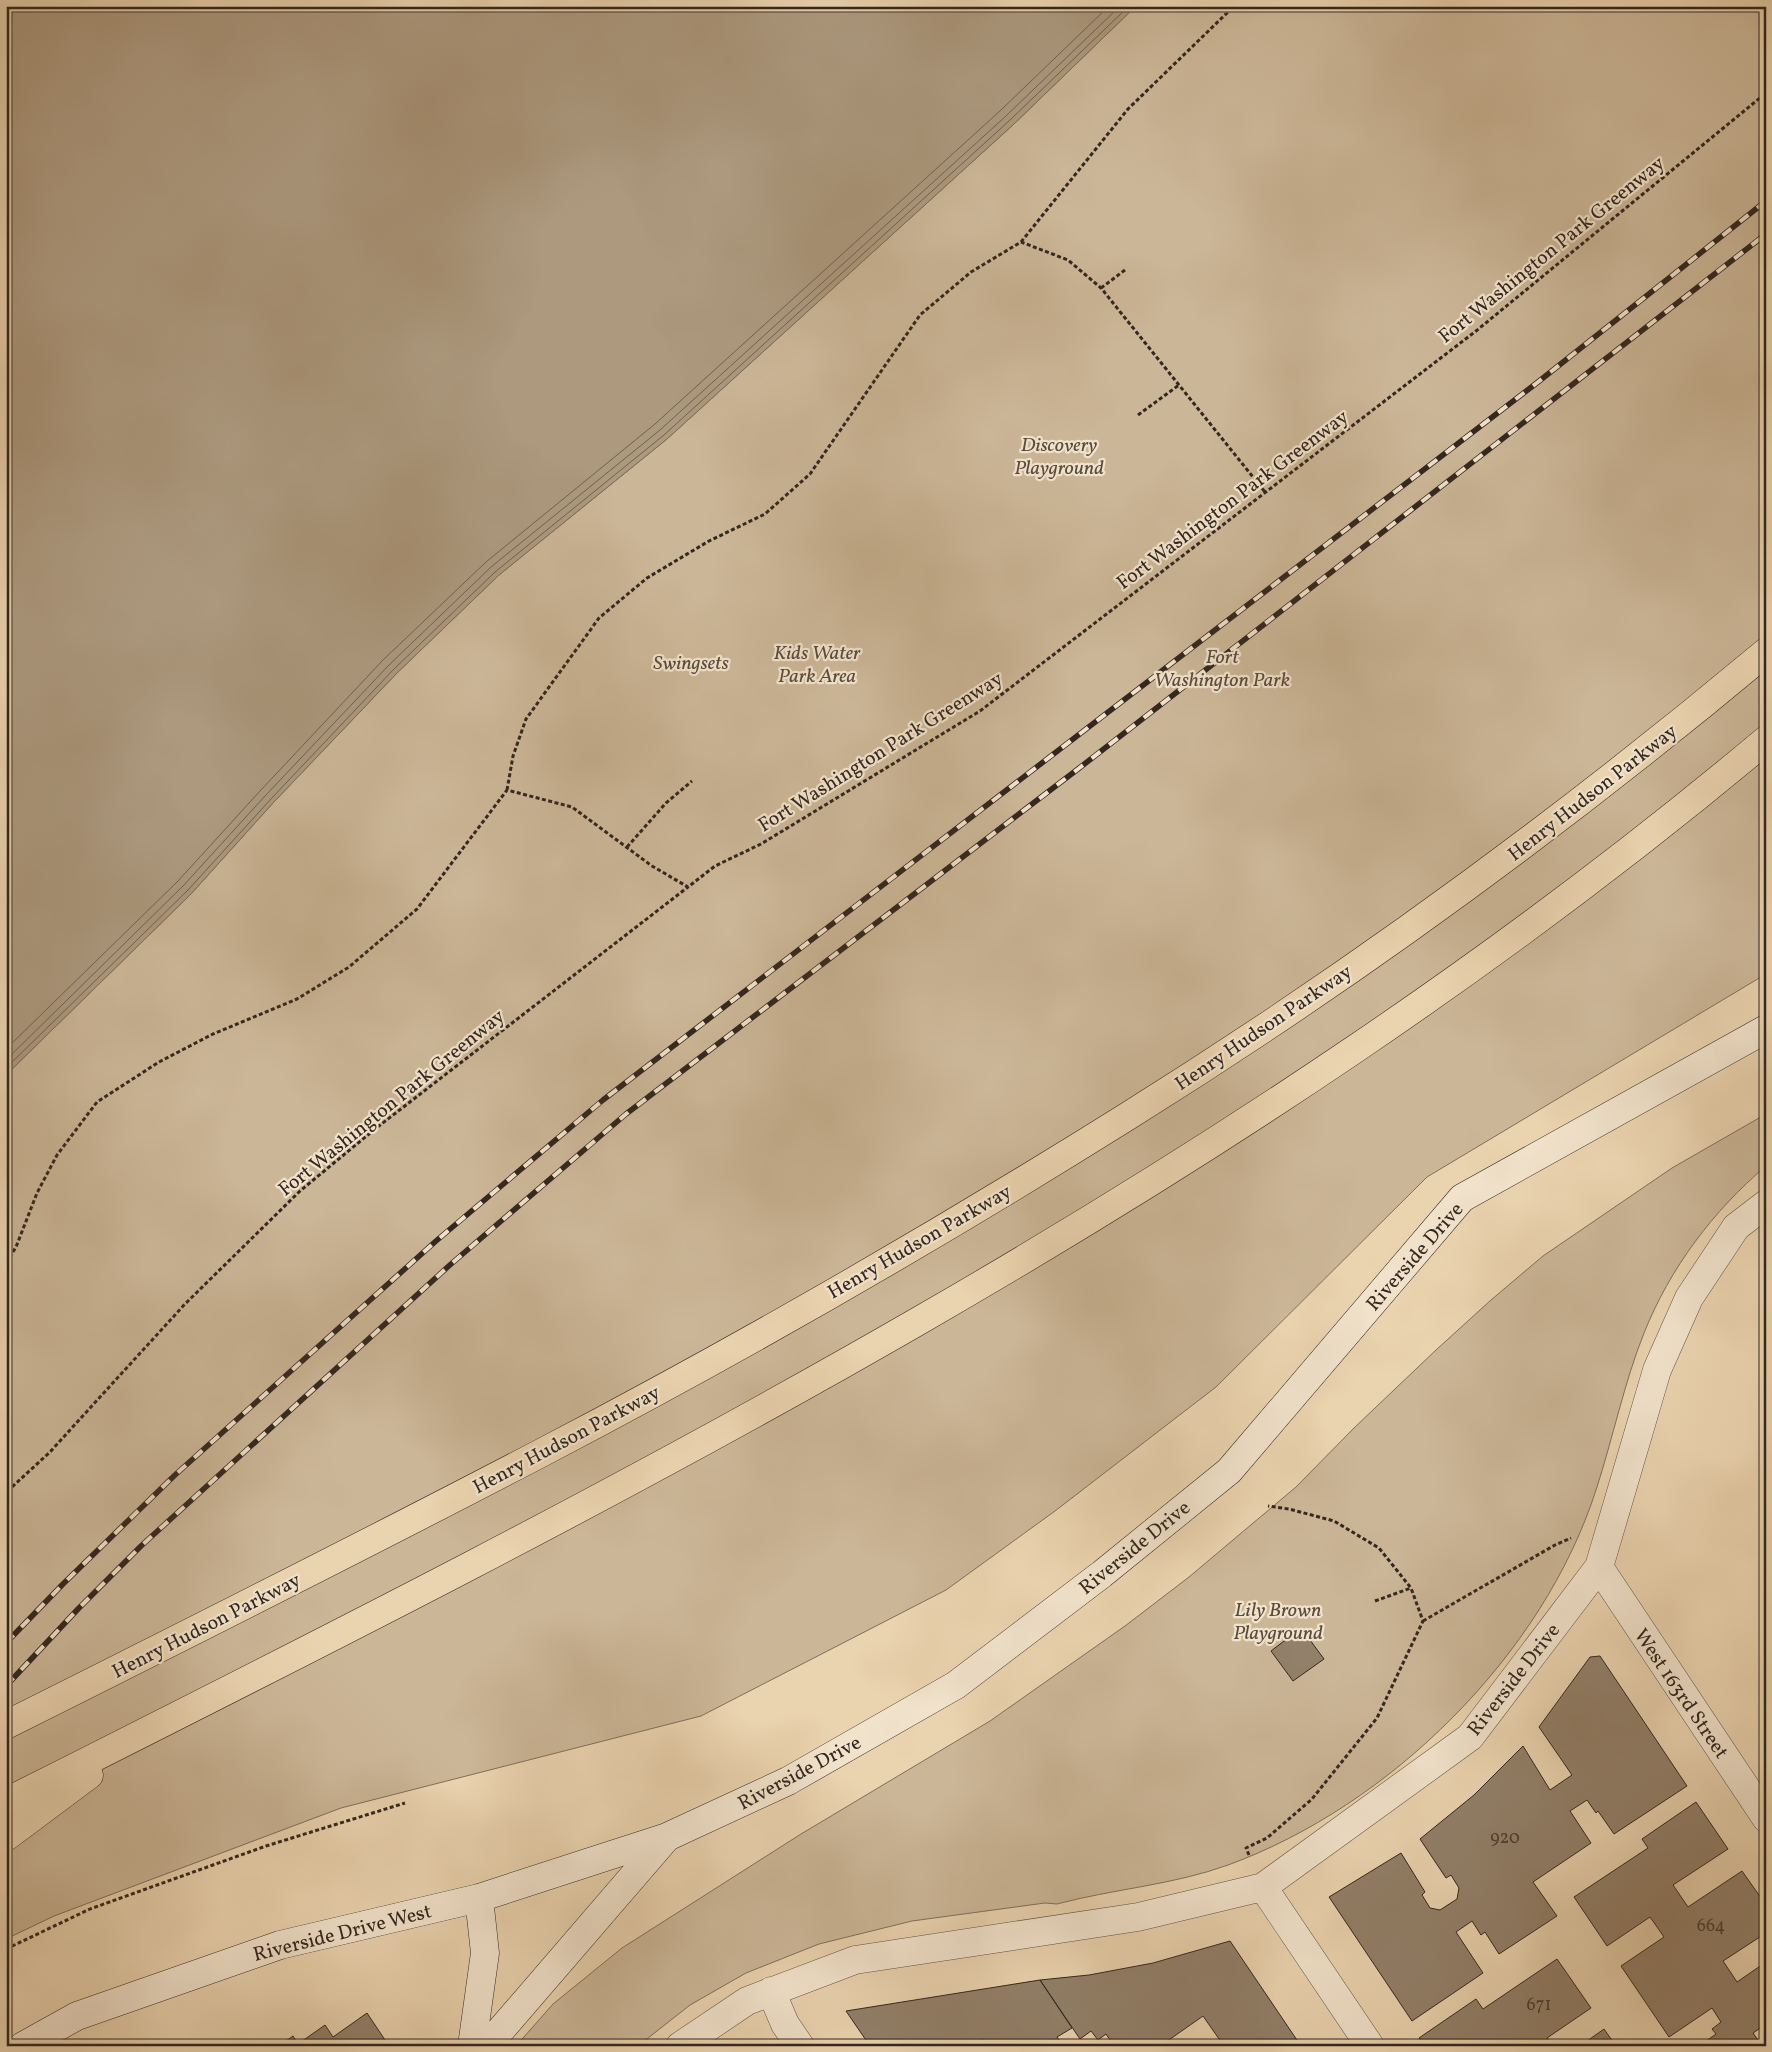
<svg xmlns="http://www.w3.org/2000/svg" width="1772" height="2052" viewBox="0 0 1772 2052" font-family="Vollkorn,serif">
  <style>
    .green { fill: #cbb697; stroke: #7f6e5b }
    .water { fill: #ac997e; stroke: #7c6b58 }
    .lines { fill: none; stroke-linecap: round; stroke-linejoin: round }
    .shore { stroke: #70604e; stroke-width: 1 }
    .building { fill: #92806a; stroke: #33271f }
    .minor-casing { stroke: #615243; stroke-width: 29 }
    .secondary-casing { stroke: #33271f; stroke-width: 29 }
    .motorway-casing { stroke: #33271f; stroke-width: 29 }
    .path { stroke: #33271f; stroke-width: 3; stroke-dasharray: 4 2.5; stroke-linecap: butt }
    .minor { stroke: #f1e2cb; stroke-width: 28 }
    .secondary { stroke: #f1e2cb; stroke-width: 28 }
    .motorway { stroke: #ead3af; stroke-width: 28 }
    .rail-casing { stroke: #33271f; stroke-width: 5.5 }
    .rail { stroke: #f1e2cb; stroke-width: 4; stroke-dasharray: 11; stroke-linecap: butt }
    .labels { text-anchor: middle; stroke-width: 4.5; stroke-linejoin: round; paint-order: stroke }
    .number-label { font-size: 18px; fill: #4b3d32 }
    .street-label { font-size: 20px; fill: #33271f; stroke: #f1e2cb }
    .park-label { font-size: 20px; font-style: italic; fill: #594b3d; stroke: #f1e2cb }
  </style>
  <rect width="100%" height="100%" fill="#ead3af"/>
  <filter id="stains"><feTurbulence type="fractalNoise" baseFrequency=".004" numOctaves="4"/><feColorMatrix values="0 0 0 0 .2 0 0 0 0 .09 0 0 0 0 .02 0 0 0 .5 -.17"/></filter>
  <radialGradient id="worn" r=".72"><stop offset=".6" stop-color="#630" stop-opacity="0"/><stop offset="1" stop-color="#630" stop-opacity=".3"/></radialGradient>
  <!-- green -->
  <path class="green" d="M1136,6H1766V974L1427,1177L1216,1387L1055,1511L946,1590L701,1716L341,1808L54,1916L6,1939V1075L191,894L273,803L397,673L499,575L667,439L1014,124Z
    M1766,1114V1166C1713,1211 1670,1268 1644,1333C1624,1383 1613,1438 1596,1490C1543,1655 1390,1806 1228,1865C1173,1885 1113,1889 1057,1904L1045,1903L912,1921L819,1944L746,1973L690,2005L638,2046H516L553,2004L622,1948L801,1834L990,1721L1125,1626L1189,1577L1296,1487L1354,1428L1436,1350L1491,1300L1543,1256L1672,1168Z"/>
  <!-- water -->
  <path class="water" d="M6,6H1136L1014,124L667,439L499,575L397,673L273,803L191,894L6,1075Z"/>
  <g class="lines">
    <!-- shore -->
    <path class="shore" d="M6,1049L178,881L260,791L383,660L486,562L655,424L1001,110L1109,6
      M6,1060L183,886L265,796L389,665L491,567L660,430L1006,116L1120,6
      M6,1068L188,890L270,800L393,670L495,572L664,435L1010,120L1129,6"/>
  </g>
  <!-- building -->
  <path class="building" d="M1301,1628L1324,1659L1293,1681L1271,1651Z
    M1600,1656L1687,1786L1614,1834L1598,1811L1596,1813L1587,1800L1570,1811L1591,1843L1533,1882L1557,1916L1499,1954L1485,1932L1481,1935L1472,1921L1456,1932L1483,1973L1412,2021L1329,1897L1401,1853L1425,1892L1422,1895L1430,1908L1440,1910L1457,1899L1459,1888L1451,1875L1446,1878L1420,1839L1474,1795L1523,1746L1550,1790L1572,1775L1539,1727L1590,1657Z
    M1696,1802L1728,1849L1673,1885L1688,1907L1742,1871L1766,1905V1933L1723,1961L1737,1982L1766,1962V2024L1753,2033L1762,2046H1699L1716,2034L1712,2029L1721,2022L1712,2008L1669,2037L1621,1966L1664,1937L1650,1917L1607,1946L1574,1897L1648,1848L1642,1839Z
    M1230,1941L1301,2046H1224L1203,2016L1166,2042L1168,2046H1114L1106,2034L1098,2040L1091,2031L1080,2039L1040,1980L1089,1975L1153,1963Z
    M1557,1959L1591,2008L1547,2038L1552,2046H1425L1419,2038L1476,1999L1483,2009Z
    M1040,1980L1072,2028L1057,2037L1063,2046H996L993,2041L982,2040L973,2046H870L846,2011Z
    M367,2013L389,2046H279L293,2036L298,2044L325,2025L333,2037Z
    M1604,2029L1616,2046H1580Z"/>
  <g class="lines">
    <!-- minor casing -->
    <g class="minor-casing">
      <path id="minor" d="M1599,1567L1766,1818
        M1263,1887L1370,2046
        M771,1991L785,2024L800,2046
        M680,2046L747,2001L855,1960L1138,1917L1263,1887L1470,1737L1599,1567L1657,1370L1689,1298L1736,1227L1766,1204"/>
    </g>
    <!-- secondary casing -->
    <g class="secondary-casing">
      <path id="secondary" d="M23,2046L77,2016L280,1945L479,1898L667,1837
        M472,2046L485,1953L479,1898
        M487,2046L667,1837L788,1781L956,1685L1102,1574L1229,1471L1462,1198L1766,1029"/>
    </g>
    <!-- motorway casing -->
    <g class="motorway-casing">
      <path id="motorway" d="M6,1725C186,1635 365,1545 543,1452C742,1348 938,1235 1128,1116C1352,976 1564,821 1766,652
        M6,1802C618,1494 1238,1183 1766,740
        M6,1837L89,1775"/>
    </g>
    <!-- path -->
    <path class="path" d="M1021,242L1128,109L1228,12L1239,6
      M1101,288L1125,270
      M1138,415L1179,385
      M507,790L513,756L526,719L599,618L647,578L709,541L765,514L810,474L920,315L971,272L1021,242L1068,260L1101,288L1265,492
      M627,847L666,803L692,781
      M6,1263L16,1247L37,1193L57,1155L97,1102L159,1062L213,1034L297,999L349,967L417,909L507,790L572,807L652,866L688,887L715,866L761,844L980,711L1476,331L1766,93
      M6,1489L12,1487L50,1452L90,1408L185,1304L300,1191L375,1129L688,887
      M1375,1601L1411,1588
      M1423,1621L1555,1545L1571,1538
      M1249,1855L1246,1848L1267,1838L1312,1799L1377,1718L1423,1621L1411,1588L1379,1548L1334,1521L1289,1509L1268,1506
      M6,1949L90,1909L266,1846L405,1803"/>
    <!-- minor -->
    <use href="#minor" class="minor"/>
    <!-- secondary -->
    <use href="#secondary" class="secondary"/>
    <!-- motorway -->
    <use href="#motorway" class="motorway"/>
    <!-- rail casing -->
    <g class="rail-casing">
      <path id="rail" d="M6,1643L63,1584L175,1475L436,1241L603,1100L1538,382L1766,201
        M6,1686L78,1609L141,1546L451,1264L626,1114L1078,769L1766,234"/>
    </g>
    <!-- rail -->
    <use href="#rail" class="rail"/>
  </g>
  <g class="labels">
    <!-- number labels -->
    <g class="number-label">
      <text x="1505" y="1843">920</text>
      <text x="1711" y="1931">664</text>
      <text x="1539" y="2010">671</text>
    </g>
    <!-- street labels -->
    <g class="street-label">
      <text transform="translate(1551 249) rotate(-39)" y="7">Fort Washington Park Greenway</text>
      <text transform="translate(1232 499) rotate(-37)" y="7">Fort Washington Park Greenway</text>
      <text transform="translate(880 751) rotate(-32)" y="7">Fort Washington Park Greenway</text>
      <text transform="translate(1592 792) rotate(-38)" y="7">Henry Hudson Parkway</text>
      <text transform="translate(1263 1027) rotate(-34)" y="7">Henry Hudson Parkway</text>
      <text transform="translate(391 1102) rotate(-39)" y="7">Fort Washington Park Greenway</text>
      <text transform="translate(919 1241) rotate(-30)" y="7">Henry Hudson Parkway</text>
      <text transform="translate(1414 1256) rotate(-49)" y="7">Riverside Drive</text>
      <text transform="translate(566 1439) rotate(-28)" y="7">Henry Hudson Parkway</text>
      <text transform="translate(1134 1547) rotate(-39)" y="7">Riverside Drive</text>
      <text transform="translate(206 1625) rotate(-27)" y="7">Henry Hudson Parkway</text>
      <text transform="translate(1513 1679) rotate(-52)" y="7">Riverside Drive</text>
      <text transform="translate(1682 1693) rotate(56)" y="7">West 163rd Street</text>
      <text transform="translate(799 1772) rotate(-28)" y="7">Riverside Drive</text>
      <text transform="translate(342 1932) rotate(-14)" y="7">Riverside Drive West</text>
    </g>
    <!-- park labels -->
    <g class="park-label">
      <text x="1059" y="451">Discovery<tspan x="1059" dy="23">Playground</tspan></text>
      <text x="817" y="659">Kids Water<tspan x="817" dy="23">Park Area</tspan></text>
      <text x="1222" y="663">Fort<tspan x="1222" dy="23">Washington Park</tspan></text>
      <text x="691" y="669">Swingsets</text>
      <text x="1278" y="1616">Lily Brown<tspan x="1278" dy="23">Playground</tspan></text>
    </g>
  </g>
  <!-- margin -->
  <rect width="1772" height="2052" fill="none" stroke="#ead3af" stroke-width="25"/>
  <rect x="8" y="8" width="1757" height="2037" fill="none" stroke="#33271f" stroke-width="2.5"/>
  <rect x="12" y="12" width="1747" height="2027" fill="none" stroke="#33271f"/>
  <rect width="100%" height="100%" filter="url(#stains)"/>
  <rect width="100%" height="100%" fill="url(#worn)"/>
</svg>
